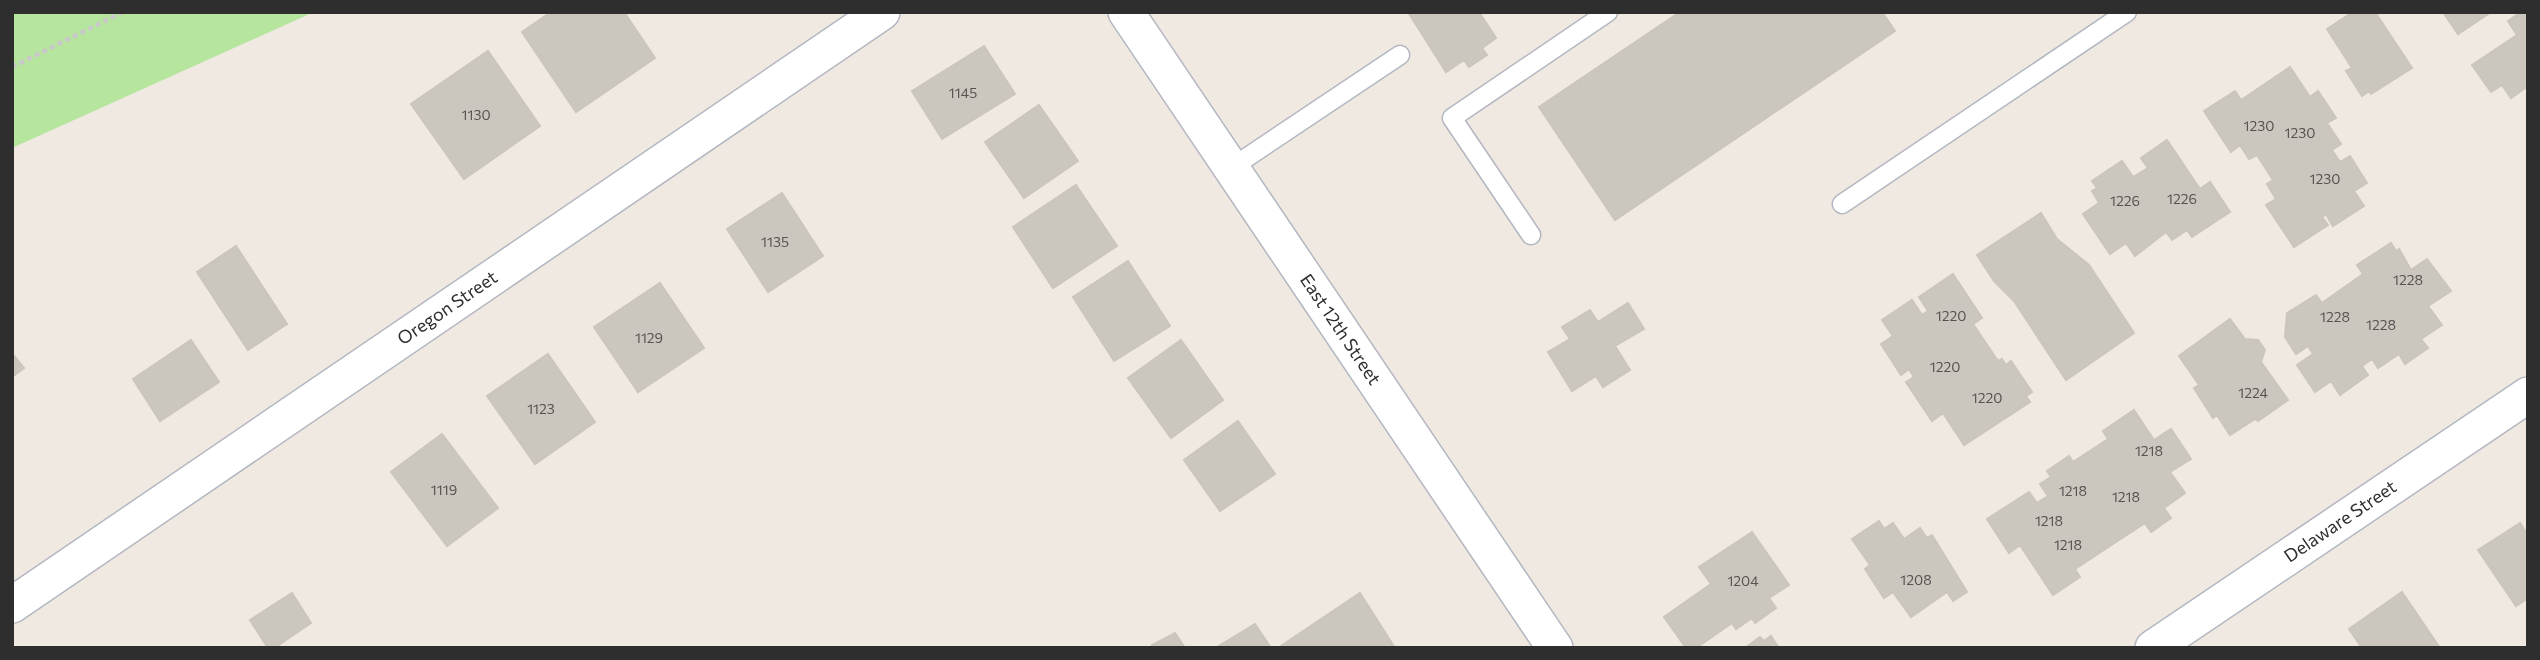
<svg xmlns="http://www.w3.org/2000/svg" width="2540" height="660" viewBox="0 0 2540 660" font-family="Commissioner,sans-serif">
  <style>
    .green { fill: #b6e59e }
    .building { fill: #cbc7bf; stroke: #cbc5ba; stroke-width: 2 }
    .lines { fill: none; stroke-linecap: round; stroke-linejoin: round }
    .service-casing { stroke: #b4b7c1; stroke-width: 21 }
    .minor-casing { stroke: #b4b7c1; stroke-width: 38 }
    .path { stroke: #c9c9c9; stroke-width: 4.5; stroke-dasharray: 5 3.5; stroke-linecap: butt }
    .service { stroke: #fff; stroke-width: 18 }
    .minor { stroke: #fff; stroke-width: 35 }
    .labels { text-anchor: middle; stroke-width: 5; stroke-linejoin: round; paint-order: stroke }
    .number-label { font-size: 14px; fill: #555452 }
    .street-label { font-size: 18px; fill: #2e2e2e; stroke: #fff }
  </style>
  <rect width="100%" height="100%" fill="#efe9e1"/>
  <!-- green -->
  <path class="green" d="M12,12H314L12,148Z"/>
  <!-- building -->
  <path class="building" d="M551,12H624L655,58L576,112L522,32Z
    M1408,12H1479L1496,38L1482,48L1487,55L1469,67L1464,60L1446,72Z
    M1680,12H1882L1895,31L1615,220L1539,107Z
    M2353,12H2375L2412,68L2371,94L2369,91L2362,96L2346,71L2352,68L2327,29Z
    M2443,12H2491L2458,34Z
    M2521,12H2528V86L2511,98L2502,85L2491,92L2472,65L2517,35L2508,21Z
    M984,46L1015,94L942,139L912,91Z
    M488,51L540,126L464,179L411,104Z
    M2290,67L2310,97L2318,91L2336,118L2327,123L2341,144L2332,150L2340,162L2350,156L2367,183L2354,191L2364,206L2333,226L2326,214L2322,217L2328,225L2294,247L2266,205L2276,199L2267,184L2273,180L2257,155L2249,159L2240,145L2231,152L2204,111L2235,91L2241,100Z
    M1039,105L1078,161L1024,198L985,142Z
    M2167,140L2200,189L2210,182L2230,212L2192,237L2187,230L2172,240L2166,232L2135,256L2126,243L2110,254L2083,214L2099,203L2092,191L2097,188L2092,181L2122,161L2133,177L2148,168L2141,158Z
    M1076,185L1117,246L1053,288L1013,227Z
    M782,193L823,256L768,292L727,229Z
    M2041,213L2057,239L2089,265L2134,333L2066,380L2014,301L1994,281L1977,255Z
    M2391,243L2396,251L2399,249L2411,270L2427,259L2451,291L2428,306L2442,325L2421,339L2428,348L2405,364L2399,354L2378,368L2372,359L2362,366L2368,375L2340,395L2331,381L2315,392L2297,365L2313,354L2308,346L2296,354L2285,337L2287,313L2316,295L2322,303L2363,274L2357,265Z
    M236,246L287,324L248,350L197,272Z
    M1128,261L1170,326L1114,361L1073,297Z
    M1953,274L1982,318L1973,324L1998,361L2002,359L2006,365L2011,361L2032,392L2026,396L2030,402L1964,445L1943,413L1932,421L1906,382L1914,377L1909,369L1901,375L1881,344L1893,336L1882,320L1912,300L1922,315L1928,311L1919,297Z
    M660,283L704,348L638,392L594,327Z
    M1628,303L1644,329L1615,346L1630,370L1603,387L1596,376L1572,391L1548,352L1570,339L1562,327L1590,310L1598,322Z
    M2230,319L2245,339L2258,340L2265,350L2261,362L2288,400L2258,421L2255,419L2230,435L2217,415L2213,418L2194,388L2199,385L2179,356Z
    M191,340L219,382L160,421L133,379Z
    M1181,340L1223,400L1171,438L1128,378Z
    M12,353L24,368L12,377Z
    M548,354L595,422L535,464L487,396Z
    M2134,410L2154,440L2171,429L2191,459L2170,472L2185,493L2164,508L2171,518L2151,532L2145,523L2075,569L2080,577L2053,595L2020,545L2009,553L1987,519L2029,492L2037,503L2048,496L2040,484L2051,477L2047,471L2069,456L2073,462L2108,439L2103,431Z
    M1238,421L1275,474L1220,511L1184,460Z
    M442,434L498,508L447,546L391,472Z
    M1879,521L1884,529L1893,523L1904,539L1920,528L1927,538L1932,535L1967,592L1953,601L1947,592L1911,617L1893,592L1884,598L1865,569L1870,565L1852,539Z
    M2520,523L2528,535V598L2516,606L2478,550Z
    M1752,532L1789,585L1769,598L1776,608L1755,623L1752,618L1736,629L1732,623L1696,648H1686L1664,617L1711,584L1699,567Z
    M2402,592L2440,648H2362L2349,629Z
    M292,593L311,623L274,648H268L250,620Z
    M1360,593L1395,648H1278Z
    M1255,624L1271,648L1219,646Z
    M1175,633L1185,648H1154L1152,645Z
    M1771,636L1779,648H1745L1760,637L1764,641Z"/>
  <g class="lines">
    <!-- service casing -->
    <g class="service-casing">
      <path id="service" d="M1231,168L1400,55
        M1842,204L2127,12
        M1531,235L1452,118L1608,12"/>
    </g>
    <!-- minor casing -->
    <g class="minor-casing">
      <g id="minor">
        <path id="s1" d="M1126,12L1555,648"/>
        <path id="s2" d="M12,605L882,12"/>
        <path id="s3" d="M2153,648L2528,395"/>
      </g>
    </g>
    <!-- path -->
    <path class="path" d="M12,67L123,12"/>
    <!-- service -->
    <use href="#service" class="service"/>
    <!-- minor -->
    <use href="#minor" class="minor"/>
  </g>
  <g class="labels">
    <!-- number labels -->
    <g class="number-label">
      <text x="963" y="98">1145</text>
      <text x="476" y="120">1130</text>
      <text x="2259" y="131">1230</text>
      <text x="2300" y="138">1230</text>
      <text x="2325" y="184">1230</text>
      <text x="2182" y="204">1226</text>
      <text x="2125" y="206">1226</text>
      <text x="775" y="247">1135</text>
      <text x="2408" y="285">1228</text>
      <text x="1951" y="321">1220</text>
      <text x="2335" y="322">1228</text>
      <text x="2381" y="330">1228</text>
      <text x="649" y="343">1129</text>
      <text x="1945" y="372">1220</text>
      <text x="2253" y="398">1224</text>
      <text x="1987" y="403">1220</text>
      <text x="541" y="414">1123</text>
      <text x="2149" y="456">1218</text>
      <text x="444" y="495">1119</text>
      <text x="2073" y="496">1218</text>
      <text x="2126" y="502">1218</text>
      <text x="2049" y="526">1218</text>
      <text x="2068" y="550">1218</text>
      <text x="1916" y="585">1208</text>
      <text x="1743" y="586">1204</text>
    </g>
    <!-- street labels -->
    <g class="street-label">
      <text dy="6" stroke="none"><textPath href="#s2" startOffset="527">Oregon Street</textPath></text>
      <text dy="6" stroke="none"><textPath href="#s1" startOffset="383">East 12th Street</textPath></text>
      <text dy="6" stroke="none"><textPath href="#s3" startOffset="226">Delaware Street</textPath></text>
    </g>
  </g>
  <!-- border -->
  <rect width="2540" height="660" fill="none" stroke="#2e2e2e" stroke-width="28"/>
</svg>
